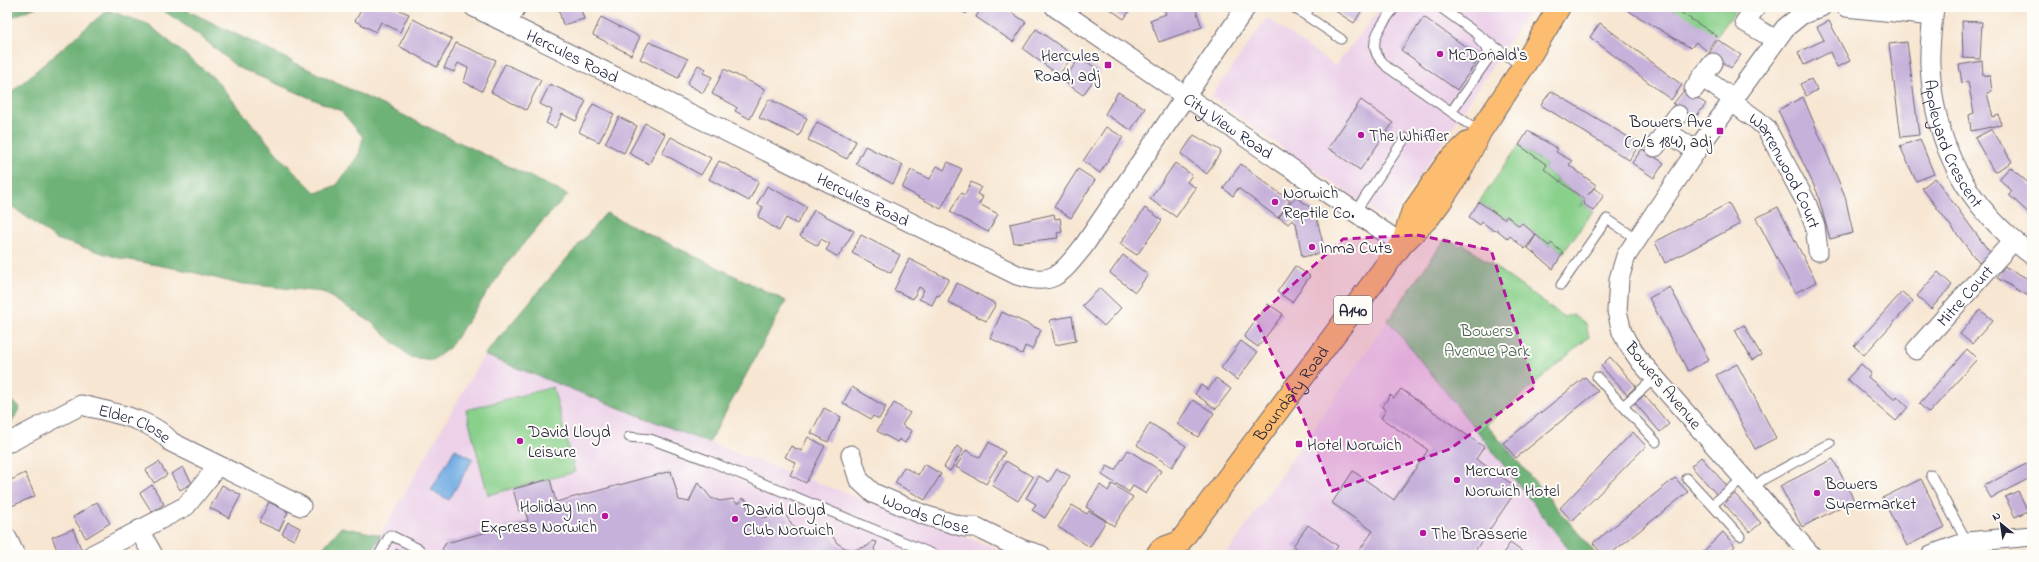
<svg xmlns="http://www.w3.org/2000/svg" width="2039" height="562" viewBox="0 0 2039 562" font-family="'Indie Flower',sans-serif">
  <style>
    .built { fill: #ecd1e9 }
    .green { fill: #89d08b; stroke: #567963 }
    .forest { fill: #6eb277; stroke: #486a59 }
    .water { fill: #70abe1; stroke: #49668e }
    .building { fill: #c6b1da }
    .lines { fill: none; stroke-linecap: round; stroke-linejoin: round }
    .service-casing { stroke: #6d6770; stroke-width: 11 }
    .minor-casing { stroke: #6d6770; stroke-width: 21 }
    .trunk-casing { stroke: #6d6770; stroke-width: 24 }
    .service { stroke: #fff; stroke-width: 9 }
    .minor { stroke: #fff; stroke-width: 19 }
    .trunk { stroke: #fcbd6f; stroke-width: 22 }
    .marked { fill: #b5179e; fill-opacity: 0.2; stroke: #b5179e; stroke-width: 3; stroke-dasharray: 8 5; stroke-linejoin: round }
    .poi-dot { fill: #b5179e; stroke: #fdfcf7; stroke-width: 1.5 }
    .labels { text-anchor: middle; stroke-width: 4; stroke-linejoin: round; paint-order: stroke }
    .shield { fill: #fdfcf7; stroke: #646373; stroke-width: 1 }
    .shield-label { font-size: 16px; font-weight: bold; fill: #22223b }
    .poi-label { font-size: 17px; fill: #22223b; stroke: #fdfcf7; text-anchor: start }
    .street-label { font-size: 17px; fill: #22223b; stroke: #fdfcf7 }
    .park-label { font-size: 17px; fill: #465f57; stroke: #fdfcf7 }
  </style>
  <rect width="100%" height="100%" fill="#fdfcf7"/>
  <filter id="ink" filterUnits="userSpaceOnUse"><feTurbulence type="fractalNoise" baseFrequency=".025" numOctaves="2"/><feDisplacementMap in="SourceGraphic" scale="8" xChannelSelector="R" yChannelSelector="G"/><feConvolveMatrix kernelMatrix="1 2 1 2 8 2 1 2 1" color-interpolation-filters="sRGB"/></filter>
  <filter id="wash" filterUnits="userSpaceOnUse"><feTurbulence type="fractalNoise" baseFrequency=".012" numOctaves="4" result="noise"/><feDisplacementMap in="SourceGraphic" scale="16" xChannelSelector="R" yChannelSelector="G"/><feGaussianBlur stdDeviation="0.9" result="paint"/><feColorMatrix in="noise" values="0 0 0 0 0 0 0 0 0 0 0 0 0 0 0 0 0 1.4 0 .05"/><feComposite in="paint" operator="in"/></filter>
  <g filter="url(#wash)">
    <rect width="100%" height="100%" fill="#f7e6d2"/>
    <!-- built -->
    <path class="built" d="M1382,7H1532L1389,222L1211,97L1267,18L1335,66Z
      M1388,320L1478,432L1573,555H1226Z
      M484,355L709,443L1015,555H369Z"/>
    <!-- green -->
    <path class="green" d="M1668,7H1738L1717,36Z
      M1519,145L1547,165L1544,169L1557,179L1553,185L1557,180L1585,200L1579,207L1583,203L1593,211L1563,253L1551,243L1549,246L1522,223L1519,226L1507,216L1505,219L1479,202Z
      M1446,238L1459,246L1463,244L1564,317L1573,314L1586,324L1589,337L1478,432L1388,320Z
      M553,387L575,472L488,495L466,410Z"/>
    <!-- forest -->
    <path class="forest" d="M7,7H36L7,19Z
      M158,7H180L568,195L540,224L509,261L449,348L433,360L410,357L371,322L323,292L235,283L184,270L119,258L56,239L9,204L7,201V96L107,10L148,24L215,79L279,156L316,193L337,185L359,154L363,137L341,111L237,67L198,34Z
      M606,213L786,301L709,443L484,355Z
      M7,398L20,407L7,431Z
      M1486,424L1597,555H1573L1478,432Z
      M341,527L381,535L369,555H317Z"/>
    <!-- water -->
    <path class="water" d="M455,449L473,459L449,500L431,490Z"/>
    <g id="blocks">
      <!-- building -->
      <path class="building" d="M363,7H392L409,14L400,32L381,22L376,32L355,21Z
        M558,7H580L584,19L563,25Z
        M956,7H971L966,14Z
        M982,7H1003L1026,22L1013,42L976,17Z
        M1107,7H1132L1124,19Z
        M1163,7H1178V9L1195,7L1202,27L1159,42L1150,20L1166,14Z
        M1329,7H1364L1354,23Z
        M1622,7H1655L1657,9L1658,7H1668L1675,12L1677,10L1717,36L1707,51L1696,42L1691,48Z
        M601,17L640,37L631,55L593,35Z
        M1424,17L1480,57L1457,90L1401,50Z
        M413,19L452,39L437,67L399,46Z
        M1829,21L1850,61L1837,67L1830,52L1804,65L1798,52L1824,40L1817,27Z
        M1962,21L1982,22L1980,59L1963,58Z
        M1600,23L1682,85L1671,100L1590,37Z
        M1036,29L1073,55L1059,75L1023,49Z
        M1718,40L1741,55L1731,68L1709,53Z
        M649,42L688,59L678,78L640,59Z
        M1907,42L1919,135L1901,137L1889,44Z
        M456,43L496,60L482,91L464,82L468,68L458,63L454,72L444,68Z
        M1080,57L1100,71L1083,95L1063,81Z
        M1982,61L1983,75L1990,76L1992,91L1987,93L1993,117L1999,115L2001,125L1971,131L1969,115L1974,113L1968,82L1962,83L1959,65Z
        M505,64L541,80L526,110L491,92Z
        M698,65L706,69L703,73L712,77L703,93L687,84Z
        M724,69L765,89L750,119L735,111L737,108L730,103L712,94Z
        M1811,79L1817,90L1806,96L1800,84Z
        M550,84L586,101L576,121L562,114L555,128L546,123L552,110L540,104Z
        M1685,89L1706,104L1694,119L1673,104Z
        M1551,91L1640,144L1629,160L1541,105Z
        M1118,92L1145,108L1131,130L1105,114Z
        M1803,97L1845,196L1853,233L1830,239L1817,192L1778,110Z
        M769,99L807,118L799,136L759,118Z
        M1361,100L1393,123L1360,170L1328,148Z
        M593,104L614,114L599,142L579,132Z
        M619,117L637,126L624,153L605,143Z
        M817,122L856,141L847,159L808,140Z
        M645,123L665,134L649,164L629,153Z
        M1106,127L1123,137L1100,173L1083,161Z
        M1992,129L2012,162L1994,172L1975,138Z
        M1528,131L1558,149L1556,152L1572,161L1569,165L1596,185L1588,195L1594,188L1604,195L1593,211L1583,203L1585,200L1544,169L1547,165L1519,145Z
        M1194,135L1221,151L1207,174L1181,154Z
        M671,137L711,158L701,175L662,153Z
        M1920,139L1934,174L1916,181L1900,146Z
        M865,146L903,165L893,184L856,164Z
        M1642,149L1664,163L1654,178L1632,163Z
        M719,161L759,181L749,201L709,179Z
        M948,162L962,169L941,209L902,188L911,170L930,179L937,166L944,170Z
        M1175,163L1192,175L1187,182L1196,188L1176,217L1150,199Z
        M1241,164L1290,201L1278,218L1238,188L1233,196L1223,188Z
        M2010,167L2032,186V216L2009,195L2012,191L1999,179Z
        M1078,169L1095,180L1071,218L1054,207Z
        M1935,178L1991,254L1979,263L1922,188Z
        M971,182L981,187L977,194L983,197L979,204L998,214L988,232L950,212L961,193L965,195Z
        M767,186L807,207L797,224L786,218L779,231L758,217L763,207L757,204Z
        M1296,197L1315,211L1325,252L1302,257L1296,223L1292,220L1288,224L1279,217Z
        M1479,202L1504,219L1507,216L1519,226L1522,223L1536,235L1549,246L1551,243L1563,253L1553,269L1528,248L1536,235L1525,249L1510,236L1508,239L1496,229L1494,231L1482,222L1480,225L1469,217Z
        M1729,203L1740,224L1665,263L1655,242Z
        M1778,207L1816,282L1795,293L1756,218Z
        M1145,208L1162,220L1137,255L1120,244Z
        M814,210L854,231L838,257L826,250L830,244L821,239L818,246L800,236Z
        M1054,214L1055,219L1060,218L1062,232L1057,233L1058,238L1014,243L1010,224Z
        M861,235L900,255L891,273L852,253Z
        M1123,255L1148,275L1135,292L1110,273Z
        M909,259L949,279L939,296L937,295L932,305L919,299L924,290L919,287L913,299L894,290Z
        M1295,266L1310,276L1292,302L1277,292Z
        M2004,266L2032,281V298L1997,278Z
        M1938,272L1952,285L1931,309L1917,296Z
        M957,283L996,304L986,321L948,302Z
        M1670,287L1709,360L1688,371L1649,298Z
        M1100,288L1121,308L1104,326L1082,306Z
        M1902,292L1913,301L1864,355L1854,346Z
        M1268,304L1283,314L1258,347L1244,337Z
        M1980,310L1993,320L1972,344L1960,334Z
        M1002,312L1041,330L1032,349L1025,346L1022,354L990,338Z
        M1072,316L1076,341L1055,345L1050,320Z
        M1744,325L1761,355L1752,360L1735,330Z
        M1241,341L1257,353L1237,380L1221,368Z
        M1967,349L1977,359L1929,413L1919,404Z
        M1610,357L1636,386L1627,395L1601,366Z
        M1737,364L1776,438L1755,449L1716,375Z
        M1861,364L1871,373L1868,377L1895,400L1897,396L1908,407L1896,421L1847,379Z
        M1585,377L1598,391L1516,458L1503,443Z
        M1216,378L1231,389L1216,409L1195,394L1201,385L1208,390Z
        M852,387L886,407L879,419L873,416L871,419L843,403Z
        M1401,389L1484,447L1476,459L1518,488L1472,555H1356L1373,531L1332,503L1353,471L1394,500L1428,450L1381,418L1386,410L1382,407L1390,395L1394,398Z
        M1644,395L1669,424L1660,432L1635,403Z
        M1193,400L1214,413L1198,437L1177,424Z
        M894,403L910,413L902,425L912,431L905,443L899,439L897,442L877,431Z
        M824,408L841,417L828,442L811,433Z
        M1150,423L1186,446L1172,467L1137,445Z
        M1633,432L1646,446L1572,521L1560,508Z
        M808,437L825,446L806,483L790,475L796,463L785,457L791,446L801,451Z
        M989,442L1005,452L986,484L956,467L966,450L980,458Z
        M957,446L963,450L950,471L944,467Z
        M1128,450L1161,471L1146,494L1133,486L1129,492L1102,475L1107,466L1115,470Z
        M1701,457L1728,487L1718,496L1691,466Z
        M1833,459L1854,500L1802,527L1780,486Z
        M1006,461L1033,477L1018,501L992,485Z
        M2032,461V477L1991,498L1984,486Z
        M159,462L167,475L154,483L146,470Z
        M924,464L941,474L925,500L895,483L904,467L918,475Z
        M183,467L192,483L180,490L171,474Z
        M1057,469L1070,476L1045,518L1032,510L1036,504L1026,498L1039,476L1049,482Z
        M671,471L679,500L689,502L698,482L711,498L720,501L733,499L736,503H740L742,498L746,500L747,507L756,515L765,518L784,513L794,527L801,531L818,533L828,528L831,530L833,537L837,543L845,548L854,550L868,546L872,541L877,542L874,549L877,555H444L446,552L442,549L446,543L528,521L525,510L519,511L513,489L550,479L556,502Z
        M25,473L35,496L7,508V482Z
        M1675,478L1688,492L1609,555H1603L1593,543Z
        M1921,479L1945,527L1907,546L1882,498Z
        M1112,484L1133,497L1114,526L1086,507L1100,485L1108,491Z
        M152,485L164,504L152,512L140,493Z
        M222,485L241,495L229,518L210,508Z
        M2018,491L2028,511L2015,517L2005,497Z
        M1735,494L1761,523L1750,532L1724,504Z
        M97,502L110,523L86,538L73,517Z
        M269,502L288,512L279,531L259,522Z
        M1072,505L1087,514L1089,511L1106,521L1090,547L1058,527Z
        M288,522L300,528L294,540L282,534Z
        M1308,525L1338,546L1332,555H1294L1299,550L1293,546Z
        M73,529L82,551L71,555H59L52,537Z
        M1723,532L1735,546L1725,555H1700Z
        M1510,543L1527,555H1502Z
        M396,549L408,555H396Z"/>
    </g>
  </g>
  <g filter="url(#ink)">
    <use href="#blocks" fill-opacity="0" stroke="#6d6770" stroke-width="1"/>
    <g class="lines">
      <!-- service casing -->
      <g class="service-casing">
        <path id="service" d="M1293,7L1305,15L1310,7
          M1395,7C1386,20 1368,38 1377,55C1379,59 1384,63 1387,67L1480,132
          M1440,7L1523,67
          M1305,15L1341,39
          M1451,112L1488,59L1486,48L1479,40
          M1355,212L1405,138
          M1561,285L1607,219L1637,239
          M1597,377L1623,406L1655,378
          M1623,406L1656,442
          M629,437L650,439L707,460L935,555
          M1931,475L1967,542
          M1687,478L1712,505L1744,478
          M1753,488L1764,479L1830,443
          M1712,505L1740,536
          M379,555L390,535L419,549"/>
      </g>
      <!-- minor casing -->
      <g class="minor-casing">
        <g id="minor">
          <path id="s1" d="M474,7L1017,275C1053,287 1061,274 1083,247L1246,7"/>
          <path id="s2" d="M1055,7L1402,244"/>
          <path d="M1756,7L1745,22L1776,40"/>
          <path d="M1846,7L1933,16"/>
          <path id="s3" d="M1934,7C1932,25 1929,46 1930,65C1934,146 1967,207 2032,255"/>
          <path d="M507,23L516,7"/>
          <path d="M1702,77L1713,63"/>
          <path d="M1694,89L1702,77L1733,99"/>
          <path id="s4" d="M1732,102L1757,120L1766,128L1806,202L1815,226L1818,251"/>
          <path d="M1678,115L1666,131L1696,151"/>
          <path d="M1655,147L1666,131"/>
          <path id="s5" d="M1916,350L2013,241"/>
          <path id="s6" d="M10,442L81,405C109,412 153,419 171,442L301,506"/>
          <path id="s7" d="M851,455L859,480L873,493L924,515L964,527H976L1021,549L1019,555"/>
          <path d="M139,530L153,555"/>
          <path d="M7,538L15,555"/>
          <path d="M1021,549L1041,555"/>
          <path d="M92,555L186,506L210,476L216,465"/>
          <path d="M1811,555L1640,361L1627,342L1622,332L1617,311L1619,279L1626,256L1696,151L1785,28L1801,15L1821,7"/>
          <path d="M1931,555L1967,542L2032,536"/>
        </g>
      </g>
      <!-- trunk casing -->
      <g class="trunk-casing">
        <g id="trunk">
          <path d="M1404,239L1412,213L1447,163L1468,143"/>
          <path id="s8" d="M1157,555L1161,549L1180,542L1402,244L1429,217L1441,201L1460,172L1480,132L1523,67L1559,7"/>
        </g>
      </g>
      <!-- service -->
      <use href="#service" class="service"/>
      <!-- minor -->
      <use href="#minor" class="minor"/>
      <!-- trunk -->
      <use href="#trunk" class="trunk"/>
    </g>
  </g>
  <!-- marked area -->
  <path class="marked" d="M1417,235L1491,250L1535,387L1450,449L1332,491L1302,415L1255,319L1343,239Z"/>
  <!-- markers -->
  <g class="poi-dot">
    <circle cx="1440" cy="54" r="4"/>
    <rect x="1104" y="61" width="8" height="8" rx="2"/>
    <rect x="1716" y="127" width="8" height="8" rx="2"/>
    <circle cx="1361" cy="135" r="4"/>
    <circle cx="1275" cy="202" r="4"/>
    <circle cx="1312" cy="247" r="4"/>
    <circle cx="520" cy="441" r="4"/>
    <rect x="1295" y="440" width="8" height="8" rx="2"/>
    <circle cx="1457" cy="480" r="4"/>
    <circle cx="1817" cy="493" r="4"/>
    <circle cx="605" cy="516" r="4"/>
    <circle cx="735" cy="519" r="4"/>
    <circle cx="1423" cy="533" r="4"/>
  </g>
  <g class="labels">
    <!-- shield labels -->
    <rect class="shield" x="1334" y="296" width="38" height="28" rx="3"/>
    <g class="shield-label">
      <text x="1353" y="316">A140</text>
    </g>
    <!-- poi labels -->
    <g class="poi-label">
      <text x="1448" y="60">McDonald's</text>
      <text x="1100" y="61" text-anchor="end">Hercules<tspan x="1100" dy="20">Road, adj</tspan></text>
      <text x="1712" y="127" text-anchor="end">Bowers Ave<tspan x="1712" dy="20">(o/s 184), adj</tspan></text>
      <text x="1369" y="141">The Whiffler</text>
      <text x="1283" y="198">Norwich<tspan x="1283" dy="20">Reptile Co.</tspan></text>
      <text x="1320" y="253">Inma Cuts</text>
      <text x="528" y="437">David Lloyd<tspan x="528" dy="20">Leisure</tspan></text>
      <text x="1307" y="450">Hotel Norwich</text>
      <text x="1465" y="476">Mercure<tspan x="1465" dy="20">Norwich Hotel</tspan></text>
      <text x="1825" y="489">Bowers<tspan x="1825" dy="20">Supermarket</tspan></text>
      <text x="597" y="512" text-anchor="end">Holiday Inn<tspan x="597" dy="20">Express Norwich</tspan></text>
      <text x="743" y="515">David Lloyd<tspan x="743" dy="20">Club Norwich</tspan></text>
      <text x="1431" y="539">The Brasserie</text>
    </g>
    <!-- street labels -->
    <g class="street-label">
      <text dy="6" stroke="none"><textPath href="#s1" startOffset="110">Hercules Road</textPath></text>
      <text dy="6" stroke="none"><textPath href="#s2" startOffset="210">City View Road</textPath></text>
      <text dy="6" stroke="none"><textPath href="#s3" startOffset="141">Appleyard Crescent</textPath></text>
      <text dy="6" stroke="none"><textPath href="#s4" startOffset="89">Warrenwood Court</textPath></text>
      <text dy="6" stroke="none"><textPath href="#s1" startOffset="434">Hercules Road</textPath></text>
      <text dy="6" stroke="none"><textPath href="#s5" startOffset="73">Mitre Court</textPath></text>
      <text transform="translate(1664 385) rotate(50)" y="6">Bowers Avenue</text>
      <text dy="6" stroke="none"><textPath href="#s8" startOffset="213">Boundary Road</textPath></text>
      <text dy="6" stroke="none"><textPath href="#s6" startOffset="137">Elder Close</textPath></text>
      <text dy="6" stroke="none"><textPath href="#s7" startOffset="102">Woods Close</textPath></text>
    </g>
    <!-- park labels -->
    <g class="park-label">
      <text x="1487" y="336">Bowers<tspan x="1487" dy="20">Avenue Park</tspan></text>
    </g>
  </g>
  <!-- margin -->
  <rect width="2039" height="562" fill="none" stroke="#fdfcf7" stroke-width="24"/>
  <!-- north arrow -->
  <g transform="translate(2001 524) rotate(330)" stroke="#fdfcf7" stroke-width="3" paint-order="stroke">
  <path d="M0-3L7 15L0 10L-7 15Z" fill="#22223b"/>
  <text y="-6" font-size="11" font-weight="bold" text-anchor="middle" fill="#22223b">N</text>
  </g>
</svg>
